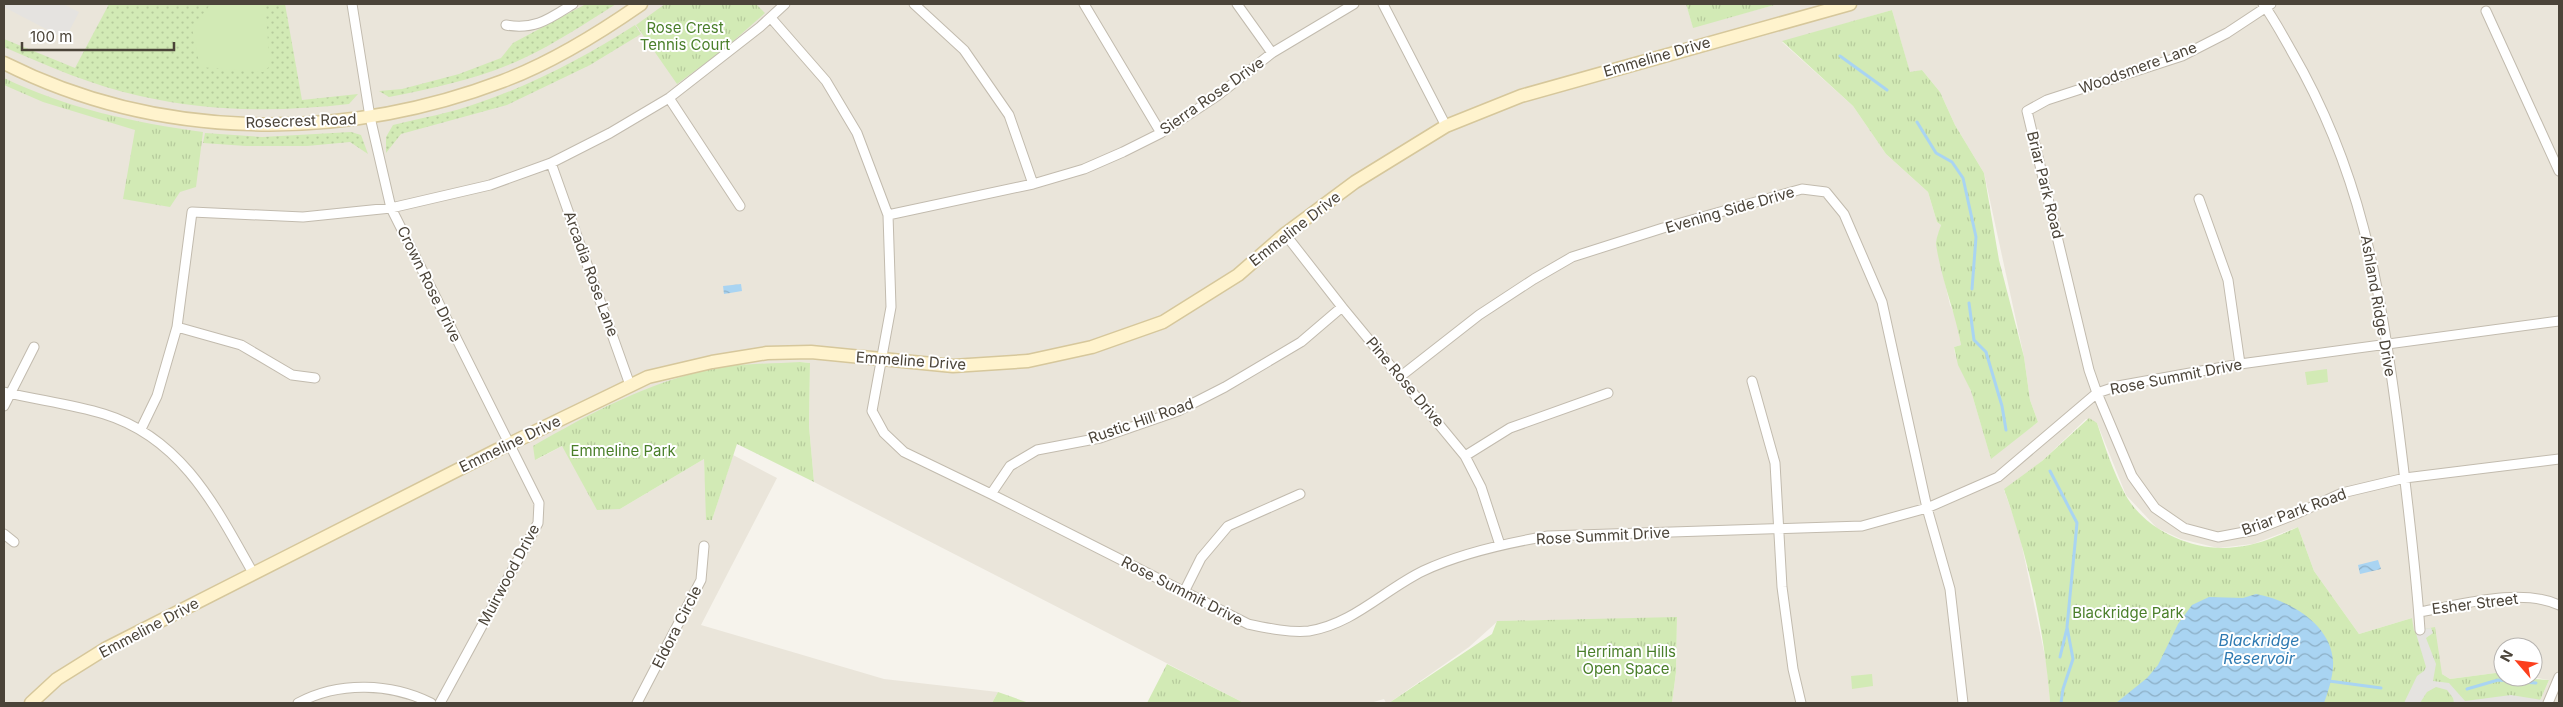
<svg xmlns="http://www.w3.org/2000/svg" width="2563" height="707" viewBox="0 0 2563 707" font-family="Inter,sans-serif">
  <style>
    .residential { fill: #eae5da; fill-rule: evenodd }
    .grass { fill: url(#grass-dots) }
    .park { fill: url(#park-tufts) }
    .pitch { fill: #d2eab5 }
    .parking { fill: #e5e3e0 }
    .water { fill: url(#water-waves) }
    .lines { fill: none; stroke-linecap: round; stroke-linejoin: round }
    .stream { stroke: #a9d4f2; stroke-width: 3 }
    .street-casing { stroke: #c2bbae; stroke-width: 11 }
    .secondary-casing { stroke: #d6c79b; stroke-width: 15 }
    .street { stroke: #fff; stroke-width: 9 }
    .secondary { stroke: #fff3cd; stroke-width: 12 }
    .labels { text-anchor: middle; stroke-width: 4; stroke-linejoin: round; paint-order: stroke }
    .park-label { font-size: 15px; fill: #4a7f2a; stroke: #fff }
    .street-label { font-size: 15px; fill: #4b4439; stroke: #fff }
    .water-label { font-size: 16px; font-style: italic; fill: #2e7ab2; stroke: #fff }
  </style>
  <defs>
    <pattern id="grass-dots" width="8" height="8" patternUnits="userSpaceOnUse" patternTransform="scale(1.25)"><rect width="8" height="8" fill="#d2eab5"/><path d="M2 2h.1M6 6h.1" fill="none" stroke="#b6ca9c" stroke-width="1.8" stroke-linecap="round"/></pattern>
    <pattern id="park-tufts" width="24" height="20" patternUnits="userSpaceOnUse" patternTransform="scale(1.25)"><rect width="24" height="20" fill="#d2eab5"/><path d="M3 7l-1-3M5 7V3M7 7l1-3M15 17l-1-3M17 17v-4M19 17l1-3" fill="none" stroke="#b6ca9c"/></pattern>
    <pattern id="water-waves" width="16" height="10" patternUnits="userSpaceOnUse" patternTransform="scale(1.25)"><rect width="16" height="10" fill="#a9d4f2"/><path d="M0 5q4-4 8 0t8 0" fill="none" stroke="#8caec5"/></pattern>
  </defs>
  <rect width="100%" height="100%" fill="#f6f3ec"/>
  <!-- residential -->
  <path class="residential" d="M4,4H1686L1693,27L1778,4H2559V703H2539L2549,680L2532,677L2533,647H2503V672L2450,679L2442,674L2413,631L2412,618L2359,634L2314,571L2298,527L2253,544L2218,548L2181,539L2157,528L2126,495L2097,423L2086,419L2042,461L2004,490L2019,532L2047,666L2050,703H1672L1676,672L1677,618L1498,621L1469,647L1389,703H1386L1384,699L1370,703H1244L814,482L809,426L810,363L800,362L644,390L536,460L562,446L620,509L704,459L707,520H712L733,455L777,478L701,625L884,679L998,692L992,703H4ZM1892,10L1910,73L1922,70L1940,92L1955,125L1984,173L2024,357L2030,400L2038,422L1991,458L1971,391L1955,354L1954,347L1961,345L1956,318L1950,305L1936,243L1941,225L1937,222L1928,192L1886,154L1853,106L1782,42Z"/>
  <!-- grass -->
  <path class="grass" d="M109,4H285L302,100L358,94L349,104C280,112 209,112 140,96C93,86 48,66 4,47V39L75,68Z
    M586,4H616C586,23 556,43 524,58C482,78 435,88 389,97L379,91L402,89L459,74L501,58L513,43Z
    M635,25L641,34L590,65L507,105L401,134L386,153V137L393,125C421,118 451,113 478,103C534,84 585,57 635,25Z
    M351,132L361,135L368,154L350,142L307,146H246L203,143L205,133L262,137Z"/>
  <!-- park -->
  <path class="park" d="M665,4H756L765,13L722,51L677,84L636,25Z
    M1686,4H1778L1693,28Z
    M1892,10L1910,72L1922,70L1940,92L1955,125L1984,173L1999,260L2024,357L2030,400L2038,422L1991,459L1971,391L1958,365L1954,347L1961,345C1955,311 1941,279 1936,244C1936,239 1939,231 1941,225L1937,222L1928,192L1886,154L1853,106L1782,41Z
    M4,78C66,108 135,123 203,132L196,187L180,192L170,207L123,199L135,130L43,102L4,85Z
    M800,362L810,363L809,426L814,482L737,444L712,520H706L704,459L620,509L597,510L562,446L535,460L533,446C589,414 648,382 712,369C740,363 771,364 800,362Z
    M2089,418L2097,423C2105,447 2113,471 2125,494C2145,531 2196,553 2236,547C2258,545 2278,536 2298,527L2314,571L2359,634L2412,618L2414,631L2435,627L2442,674L2450,679L2503,672V677L2549,680L2539,703H2050C2045,632 2028,557 2004,489L2042,461Z
    M1677,617L1676,672L1672,703H1389L1492,634L1497,621Z
    M1167,664L1244,703H1147Z
    M998,692L1029,703H992Z"/>
  <!-- pitch -->
  <path class="pitch" d="M211,4H265L270,66L263,72L200,67L192,28Z
    M700,16L709,29L680,51L671,38Z
    M2327,369L2328,382L2307,385L2305,372Z
    M1872,674L1873,686L1852,689L1851,676Z"/>
  <!-- parking -->
  <path class="parking" d="M4,4H63L79,12L65,39L4,7Z
    M2431,628L2433,633L2426,638L2436,664L2433,681L2449,683L2465,701L2511,695L2549,701L2548,703H2454L2453,698L2447,690L2436,687L2427,692L2420,703H2404L2417,676L2424,671L2426,667L2415,630Z"/>
  <!-- water -->
  <path class="water" d="M741,284L742,291L724,294L723,286Z
    M2378,560L2381,569L2360,574L2358,565Z
    M2256,594C2289,600 2331,624 2333,661C2334,674 2328,692 2324,703H2116L2147,678L2158,665L2178,624L2192,605L2209,597L2243,598Z"/>
  <g class="lines">
    <!-- stream -->
    <path class="stream" d="M1840,56L1887,90
      M1917,122L1936,153L1952,162L1963,178L1976,237L1972,289
      M1969,303L1974,340L1986,352L2002,406L2006,430
      M2050,471L2077,523L2067,627L2073,659L2063,689L2061,703
      M2060,657L2067,628
      M2329,681L2381,688
      M2467,689L2498,680L2536,683"/>
    <!-- street casing -->
    <g class="street-casing">
      <path id="street" d="M352,4L370,117L391,208L539,503L538,523L440,703
        M914,4L964,50L1009,115L1033,184
        M1084,4L1161,133
        M1237,4L1272,53
        M1383,4L1446,126
        M2263,4C2274,19 2283,36 2292,52C2361,171 2379,282 2397,416C2406,487 2415,558 2420,630
        M2271,4L2227,33L2182,56L2047,100L2027,111L2089,370L2097,393L2132,476L2155,508L2184,528L2218,537L2255,530L2296,514L2342,493L2405,478L2559,459
        M2486,11L2559,171
        M771,18L826,81L857,133L888,215L891,307L872,411L884,433L904,452L991,494L1248,624C1267,628 1290,633 1309,631C1353,624 1384,590 1423,571C1461,553 1507,543 1548,536L1862,526L1927,508L1998,477L2097,393L2118,386L2240,364L2559,321
        M506,25C535,30 549,19 573,4
        M669,98L740,206
        M551,163L630,385
        M2199,199L2228,280L2240,364
        M888,215L1033,184L1084,169L1123,152L1161,133L1217,96L1272,53L1354,4
        M1285,234L1342,307L1465,456L1481,487L1500,545
        M177,327L241,345L292,375L315,378
        M1401,376L1479,315L1534,279L1572,257L1663,228L1802,189L1826,192L1844,214L1882,302L1927,508L1950,589L1963,703
        M1752,381L1775,463L1782,587L1793,669L1801,703
        M4,392C37,400 71,404 104,414C182,438 216,507 253,573
        M4,406L34,347
        M141,429L157,396L177,327L192,212L303,217L391,208L490,185L551,163L610,133L669,98L760,27L785,4
        M1465,456L1510,428L1608,393
        M991,494L1010,466L1037,450L1100,438L1178,411L1225,387L1301,342L1342,307
        M4,534L14,542
        M1184,592L1201,558L1228,526L1300,494
        M2419,612C2460,605 2520,587 2559,605
        M298,703C339,681 391,683 431,703
        M637,703L701,580L704,546
        M2548,703L2559,677"/>
    </g>
    <!-- secondary casing -->
    <g class="secondary-casing">
      <path id="secondary" d="M4,63C159,141 342,142 503,81C553,62 598,34 641,4
        M31,703L57,679L105,649L495,451L648,377L712,362L767,353L811,352L953,366L1028,361L1092,347L1163,322L1238,275L1285,234L1355,182L1446,126L1521,96L1850,4"/>
    </g>
    <!-- street -->
    <use href="#street" class="street"/>
    <!-- secondary -->
    <use href="#secondary" class="secondary"/>
  </g>
  <g class="labels">
    <!-- park labels -->
    <g class="park-label">
      <text x="685" y="33">Rose Crest<tspan x="685" dy="17">Tennis Court</tspan></text>
      <text x="623" y="456">Emmeline Park</text>
      <text x="2128" y="618">Blackridge Park</text>
      <text x="1626" y="657">Herriman Hills<tspan x="1626" dy="17">Open Space</tspan></text>
    </g>
    <!-- street labels -->
    <g class="street-label">
      <text transform="translate(1657 57) rotate(-16)" y="5">Emmeline Drive</text>
      <text transform="translate(2138 68) rotate(-20)" y="5">Woodsmere Lane</text>
      <text transform="translate(1212 96) rotate(-35)" y="5">Sierra Rose Drive</text>
      <text transform="translate(301 121) rotate(-2)" y="5">Rosecrest Road</text>
      <text transform="translate(2045 185) rotate(76)" y="5">Briar Park Road</text>
      <text transform="translate(1730 210) rotate(-16)" y="5">Evening Side Drive</text>
      <text transform="translate(1295 229) rotate(-38)" y="5">Emmeline Drive</text>
      <text transform="translate(591 274) rotate(70)" y="5">Arcadia Rose Lane</text>
      <text transform="translate(429 284) rotate(64)" y="5">Crown Rose Drive</text>
      <text transform="translate(2378 306) rotate(80)" y="5">Ashland Ridge Drive</text>
      <text transform="translate(911 361) rotate(4)" y="5">Emmeline Drive</text>
      <text transform="translate(2176 377) rotate(-11)" y="5">Rose Summit Drive</text>
      <text transform="translate(1405 382) rotate(50)" y="5">Pine Rose Drive</text>
      <text transform="translate(1141 421) rotate(-19)" y="5">Rustic Hill Road</text>
      <text transform="translate(510 444) rotate(-26)" y="5">Emmeline Drive</text>
      <text transform="translate(2294 512) rotate(-20)" y="5">Briar Park Road</text>
      <text transform="translate(1603 536) rotate(-3)" y="5">Rose Summit Drive</text>
      <text transform="translate(509 575) rotate(-62)" y="5">Muirwood Drive</text>
      <text transform="translate(1182 591) rotate(27)" y="5">Rose Summit Drive</text>
      <text transform="translate(2475 604) rotate(-7)" y="5">Esher Street</text>
      <text transform="translate(677 627) rotate(-63)" y="5">Eldora Circle</text>
      <text transform="translate(149 628) rotate(-28)" y="5">Emmeline Drive</text>
    </g>
    <!-- water labels -->
    <g class="water-label">
      <text x="2259" y="646">Blackridge<tspan x="2259" dy="18">Reservoir</tspan></text>
    </g>
  </g>
  <!-- border -->
  <rect width="2563" height="707" fill="none" stroke="#4b4439" stroke-width="10"/>
  <!-- north arrow -->
  <g transform="translate(2518 662) rotate(298)"><circle r="24" fill="#ffffff" stroke="#b7b4b0"/>
  <path d="M0-4L9 19L0 12L-9 19Z" fill="#fc3f1d"/>
  <text y="-8" font-size="14" font-weight="bold" text-anchor="middle" fill="#4b4439">N</text>
  </g>
  <!-- scale -->
  <path d="M22 42v8h152v-8" fill="none" stroke="#4b4439" stroke-width="2.5"/>
  <text x="30" y="42" font-size="15" fill="#4b4439" stroke="#ffffff" stroke-width="4" paint-order="stroke">100 m</text>
</svg>
